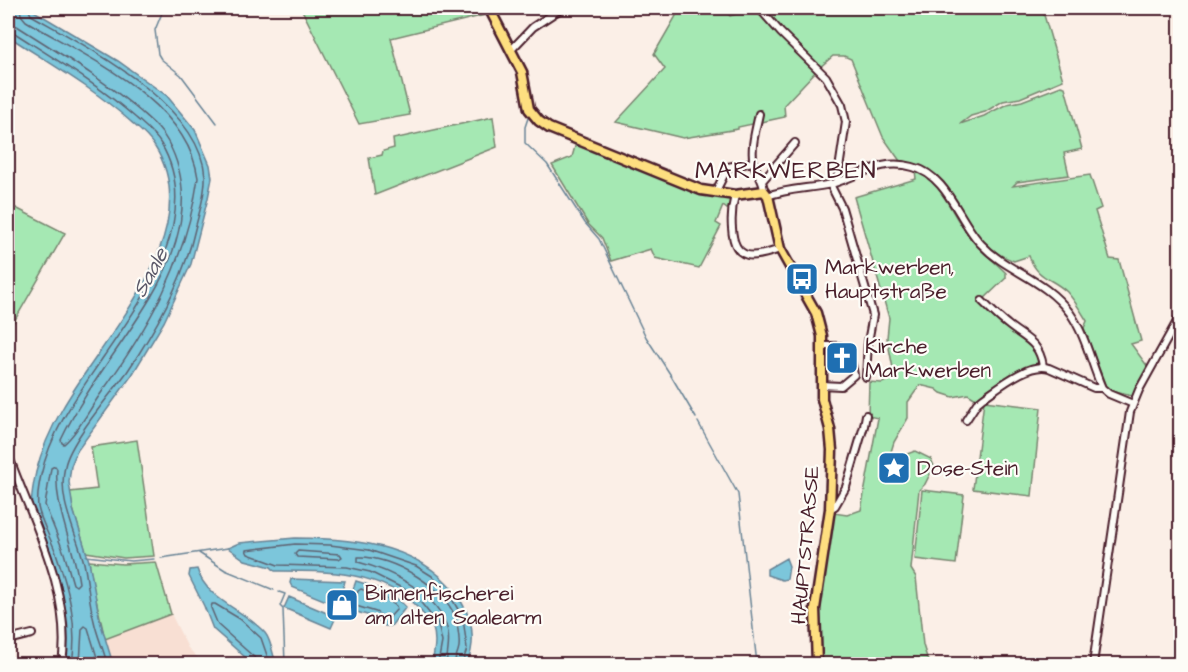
<svg xmlns="http://www.w3.org/2000/svg" width="1188" height="672" viewBox="0 0 1188 672" font-family="'Architects Daughter',sans-serif">
  <style>
    .built { fill: #f8dfd3 }
    .green { fill: #a5e8b3; stroke: #78846f; stroke-width: 1.5 }
    .water { fill: #7bc6db; stroke: #678395; stroke-width: 1.5 }
    .lines { fill: none; stroke-linecap: round; stroke-linejoin: round }
    .shore { stroke: #5e6271; stroke-width: 1.5 }
    .stream { stroke: #678395; stroke-width: 1.5 }
    .minor-casing { stroke: #4a1f2b; stroke-width: 10 }
    .major-casing { stroke: #4a1f2b; stroke-width: 13 }
    .minor { stroke: #fdfcf7; stroke-width: 6 }
    .major { stroke: #fedf80; stroke-width: 8 }
    .labels { text-anchor: middle; stroke-width: 4.5; stroke-linejoin: round; paint-order: stroke }
    .poi-label { font-size: 21px; fill: #4a1f2b; stroke: #fdfcf7; text-anchor: start }
    .street-label { font-size: 21px; fill: #4a1f2b; stroke: #fdfcf7 }
    .water-label { font-size: 22px; font-style: italic; fill: #5b5969; stroke: #fdfcf7 }
    .quarter-label { font-size: 24px; letter-spacing: 1.5px; fill: #4a1f2b; stroke: #fdfcf7 }
  </style>
  <rect width="100%" height="100%" fill="#fbefe7"/>
  <filter id="ink" filterUnits="userSpaceOnUse"><feTurbulence type="fractalNoise" baseFrequency=".0167" numOctaves="2"/><feDisplacementMap in="SourceGraphic" scale="12" xChannelSelector="R" yChannelSelector="G"/><feConvolveMatrix kernelMatrix="1 2 1 2 8 2 1 2 1" color-interpolation-filters="sRGB"/></filter>
  <g filter="url(#ink)">
    <!-- built -->
    <path class="built" d="M171,614L188,648L204,664H113L105,639Z"/>
    <!-- green -->
    <path class="green" d="M301,8H485L489,14L391,38L410,115L359,124Z
      M666,8H723L730,16L757,8H1042L1063,80L1020,98L1003,101L985,112L971,116L960,124L984,116L1007,104L1022,101L1061,86L1065,87L1082,149L1064,153L1069,175L1017,182L1013,186L1090,175L1101,208L1095,211L1110,259L1119,260L1141,341L1131,344L1148,367L1132,396L1111,391L1106,387L1084,328L1087,321C1081,311 1075,301 1067,292C1051,277 1038,280 1029,256L1014,261C1008,258 999,255 994,251C965,229 957,189 927,168C920,163 909,163 900,161L883,137L851,59L844,56H833L819,68L784,105L785,117L738,127V129L683,138L616,122L665,69L654,54L676,16Z
      M493,117L497,147L375,195L369,158L382,155L383,151L394,148L393,139Z
      M576,143L683,187L731,198L730,207L727,209L723,206L716,223L721,226L699,268L655,258L651,249L611,261L602,238L588,224L552,165L572,157Z
      M915,170C941,183 948,206 963,228C973,245 992,259 1006,273V278L982,301C1002,318 1037,336 1040,364C1018,366 994,385 976,399L968,394L953,397L941,393L936,389L920,385L908,402V418L894,442L890,455L902,456L915,451L931,459L934,466L925,484L919,490L911,569L916,577L923,645L929,664H821L819,619L834,513L847,515L861,510L878,418L868,416L869,382L882,383L890,380L893,368L887,338L889,318L854,197L916,179Z
      M8,204L65,233L8,332Z
      M984,401L1041,408L1032,496L973,489Z
      M137,440L154,556L124,558L86,552L73,509L70,492L97,489L91,447Z
      M922,490L964,495L956,564L915,559Z
      M89,561L123,564L156,562L171,614L105,639L94,591Z"/>
    <!-- water -->
    <path class="water" d="M8,8H29L118,61L167,96L195,130L210,165L212,178L208,198L191,264L164,322L132,375L77,451L71,466L69,482L73,509L89,561L100,621L113,664H66C72,624 64,596 51,558C46,542 35,525 32,508C30,498 34,481 36,472C47,427 73,390 99,353C137,298 198,214 155,147C149,137 139,129 130,121C93,88 49,63 8,36Z
      M295,538C356,538 428,545 462,603C474,623 475,644 467,664H432C434,652 437,640 433,628C430,621 424,615 419,609C382,570 325,571 275,571L271,567L245,560L228,548L239,543Z
      M786,558L789,566L787,579L782,580L767,575V569Z
      M197,569C207,601 244,609 265,633C271,640 273,655 276,664H253L213,629L204,606L189,576L190,570Z
      M291,579L345,581L338,604L336,605L292,587L290,583Z
      M356,581C373,586 394,593 406,607L391,626H385L374,617L346,609Z
      M289,597L336,617L331,628L284,608Z"/>
    <g class="lines">
      <!-- shore -->
      <path class="shore" d="M28,8L31,15C87,47 200,104 205,176C206,193 199,213 195,229C184,280 156,329 127,372C111,394 70,441 65,466C57,500 76,531 84,563C88,582 89,602 94,621C97,636 104,650 107,664
        M8,24L17,26C59,53 103,79 141,112C151,121 162,130 168,142C196,193 179,250 151,297C122,346 85,389 61,440L62,443L64,444C78,432 88,412 99,396C149,327 186,263 198,178C187,100 86,57 26,21L21,15L20,8
        M8,31L13,32C55,59 99,85 136,118C145,126 155,134 161,144C204,215 144,298 104,356C79,393 51,430 41,475C39,484 37,498 38,507C41,522 51,539 56,553C69,590 78,625 72,664
        M55,466L57,469C54,510 74,544 79,583L76,586L73,584L64,553L45,505L51,468Z
        M298,551L340,554L342,557L339,559L297,557L295,554Z
        M361,589L385,598L396,606L397,609L387,620L376,612L356,606L354,603L358,591Z
        M80,664L82,629L85,626L88,628L99,664
        M257,664L255,658L218,625L211,608L212,604H215L240,619L261,638L270,664
        M438,664L442,642L438,624L422,604L408,591L370,572L347,567L278,565L248,554L246,550L295,544L330,545L369,550L416,566L432,576L452,599L463,618L467,649L462,664
        M446,664C448,650 451,636 445,622C433,591 389,570 358,562V557C391,555 450,589 457,623C458,631 460,639 459,647C458,653 455,658 454,664"/>
      <!-- stream -->
      <path class="stream" d="M164,8L155,30L158,54L161,59L181,75L217,123
        M529,115L525,127V143L547,164L585,223L599,239L646,337L670,374L696,418
        M698,422L738,494L757,664
        M199,553L225,570L274,590
        M86,556L131,561L154,559
        M161,558L228,548
        M279,592L285,594L280,606L283,609L285,664"/>
      <!-- minor casing -->
      <g class="minor-casing">
        <path id="minor" d="M759,8L781,33L826,77L842,105L846,122L837,182
          M512,49L533,27L562,8
          M759,114C756,129 750,148 754,164C757,174 764,181 764,191
          M762,181L795,143
          M830,184L842,208L873,315L868,342L866,377
          M715,193L728,167L753,162
          M735,195C732,206 731,216 732,228C734,263 755,258 780,249
          M768,196C788,188 810,189 831,184C860,176 881,158 913,167C948,176 958,220 981,244C1007,272 1044,278 1070,313C1086,336 1091,363 1102,388L1109,394L1133,404
          M982,301C990,309 998,317 1007,324C1025,339 1039,341 1043,366
          M821,385L841,386L854,375C853,365 849,352 840,346H823
          M966,420L977,403L983,398C999,387 1029,362 1049,368L1094,388H1102
          M8,458L11,462C35,526 72,594 62,664
          M830,509L835,506L846,487L864,426L866,415
          M8,640L32,634
          M1093,664L1130,412L1139,390L1180,316"/>
      </g>
      <!-- major casing -->
      <g class="major-casing">
        <path id="major" d="M489,8L522,72L529,109L539,121L549,128L701,190L735,195L764,191L768,196L780,249L816,313L822,336V399L830,429L832,450L830,509L815,609L817,664"/>
      </g>
      <!-- minor -->
      <use href="#minor" class="minor"/>
      <!-- major -->
      <use href="#major" class="major"/>
    </g>
  </g>
  <!-- icons -->
  <defs>
    <g id="bus-square" transform="scale(1.725)"><rect x="-9" y="-9" width="18" height="18" rx="4" fill="#1f6fb2" stroke="#fdfcf7"/><path d="M-5-6H5V4H4V6H2V4H-2V6H-4V4H-5ZM-3.5-4V0h7V-4ZM-3.5 1.2v1.5H-2V1.2ZM2 1.2v1.5H3.5V1.2Z" fill="#fff"/></g>
    <g id="church-square" transform="scale(1.725)"><rect x="-9" y="-9" width="18" height="18" rx="4" fill="#1f6fb2" stroke="#fdfcf7"/><path d="M-1.2-6h2.4v3.5h3.3v2.4h-3.3V6h-2.4V-.1h-3.3v-2.4h3.3Z" fill="#fff"/></g>
    <g id="sight-square" transform="scale(1.725)"><rect x="-9" y="-9" width="18" height="18" rx="4" fill="#1f6fb2" stroke="#fdfcf7"/><path d="M0-6L1.8-2.2L6-1.7L2.9 1.2L3.7 5.4L0 3.3L-3.7 5.4L-2.9 1.2L-6-1.7L-1.8-2.2Z" fill="#fff"/></g>
    <g id="shop-square" transform="scale(1.725)"><rect x="-9" y="-9" width="18" height="18" rx="4" fill="#1f6fb2" stroke="#fdfcf7"/><path d="M-5-2.5h2.3a2.7 3.5 0 0 1 5.4 0H5L5.5 6h-11ZM-1.5-2.5h3a1.5 2.3 0 0 0-3 0Z" fill="#fff"/></g>
  </defs>
  <g fill-rule="evenodd">
    <use href="#bus-square" x="802" y="279"/>
    <use href="#church-square" x="842" y="358"/>
    <use href="#sight-square" x="894" y="468"/>
    <use href="#shop-square" x="342" y="605"/>
  </g>
  <g class="labels">
    <!-- poi labels -->
    <g class="poi-label">
      <text x="825" y="274">Markwerben,<tspan x="825" dy="24">Hauptstraße</tspan></text>
      <text x="865" y="353">Kirche<tspan x="865" dy="24">Markwerben</tspan></text>
      <text x="917" y="475">Dose-Stein</text>
      <text x="365" y="600">Binnenfischerei<tspan x="365" dy="24">am alten Saalearm</tspan></text>
    </g>
    <!-- street labels -->
    <g class="street-label">
      <text transform="translate(805 545) rotate(-85)" y="7">HAUPTSTRASSE</text>
    </g>
    <!-- water labels -->
    <g class="water-label">
      <text transform="translate(149 272) rotate(-61)" y="8">Saale</text>
    </g>
    <!-- quarter labels -->
    <g class="quarter-label">
      <text x="786" y="178">MARKWERBEN</text>
    </g>
  </g>
  <!-- margin -->
  <rect width="1188" height="672" fill="none" stroke="#fdfcf7" stroke-width="30"/>
  <rect x="15" y="15" width="1158" height="642" fill="none" stroke="#4a1f2b" stroke-width="2" filter="url(#ink)"/>
</svg>
